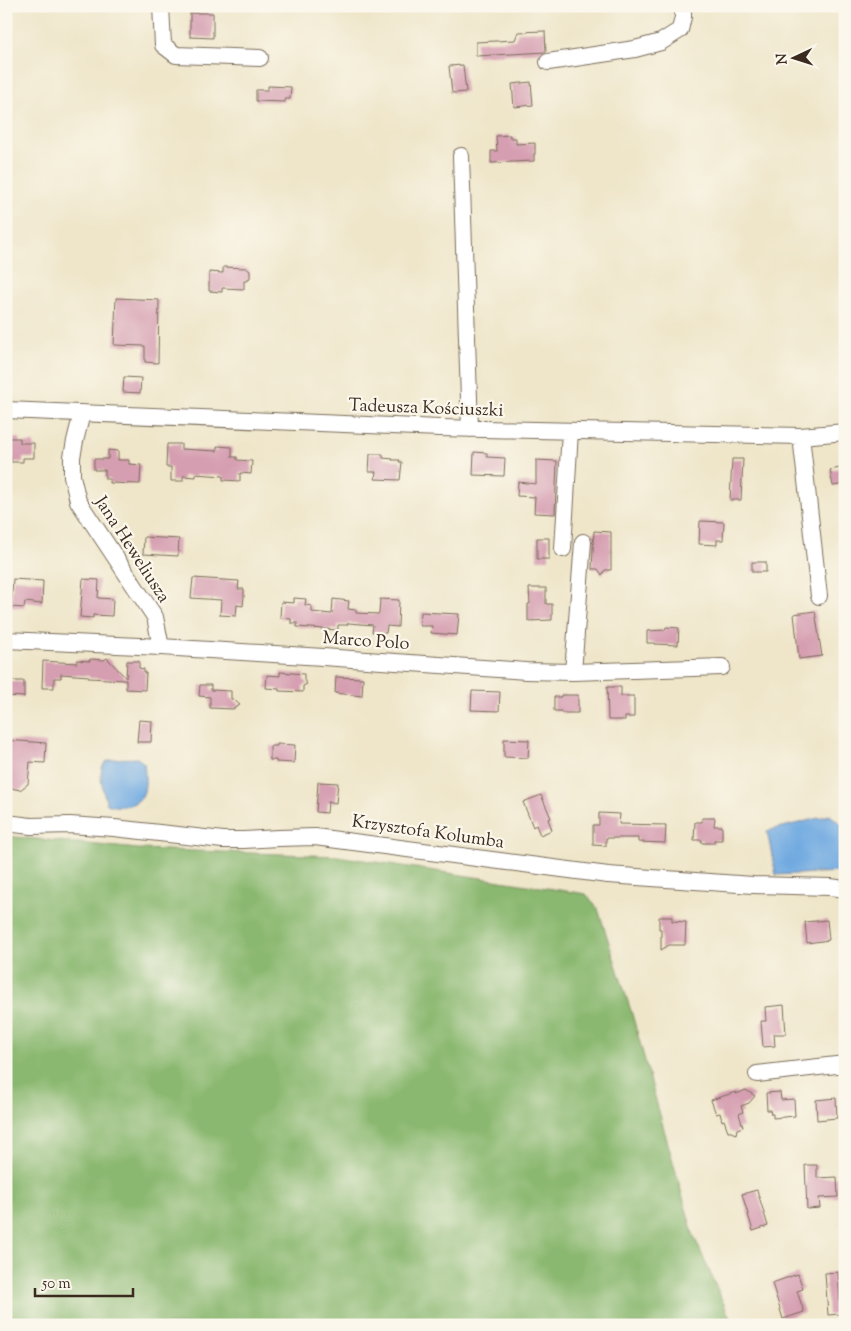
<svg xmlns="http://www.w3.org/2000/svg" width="851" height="1331" viewBox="0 0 851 1331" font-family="'Sorts Mill Goudy',serif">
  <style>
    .forest { fill: #8ab870; stroke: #627147 }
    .water { fill: #71aae1; stroke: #566a80 }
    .building { fill: #d59eb1 }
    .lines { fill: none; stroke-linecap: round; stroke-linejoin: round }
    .minor-casing { stroke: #7a6c5a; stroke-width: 18 }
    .minor { stroke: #fff; stroke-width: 16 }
    .labels { text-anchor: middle; stroke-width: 4.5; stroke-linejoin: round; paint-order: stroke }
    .street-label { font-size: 18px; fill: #3b2a1e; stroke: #fbf7ec }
  </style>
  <rect width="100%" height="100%" fill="#fbf7ec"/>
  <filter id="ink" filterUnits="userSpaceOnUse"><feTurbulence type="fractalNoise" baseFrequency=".02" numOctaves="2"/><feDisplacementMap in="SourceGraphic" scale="10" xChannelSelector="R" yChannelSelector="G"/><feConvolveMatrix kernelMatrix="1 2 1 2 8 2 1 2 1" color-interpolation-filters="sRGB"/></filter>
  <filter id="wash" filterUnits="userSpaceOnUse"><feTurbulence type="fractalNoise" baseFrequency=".0096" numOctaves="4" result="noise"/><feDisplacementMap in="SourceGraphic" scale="20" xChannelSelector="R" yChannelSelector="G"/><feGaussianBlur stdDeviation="1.12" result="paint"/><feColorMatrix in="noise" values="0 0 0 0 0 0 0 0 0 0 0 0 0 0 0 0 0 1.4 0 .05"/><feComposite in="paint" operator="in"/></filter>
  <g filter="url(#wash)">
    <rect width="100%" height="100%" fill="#efe6ca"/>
    <!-- forest -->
    <path class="forest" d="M6,836L138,849L337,856L586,894L598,909L632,1014L693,1234L733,1325H6Z"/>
    <!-- water -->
    <path class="water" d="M137,758L144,763C145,772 146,782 144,791C141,806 119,809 107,804C104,794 96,770 106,762C113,757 128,759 137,758Z
      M830,815L843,826L845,865L839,872L776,875L767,831Z"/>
    <g id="blocks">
      <!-- building -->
      <path class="building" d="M190,13H213V38L190,37Z
        M545,31L546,52L476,56V42L515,40L518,32Z
        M463,65L466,92L452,93L449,66Z
        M531,82L533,105L514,107L512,84Z
        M268,86L291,87L290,99H285V102L256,101V90H268Z
        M510,135V138H516V144L535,143V154H534V161L491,163V151H497L496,136Z
        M223,267L246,268L250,271V278L248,279V281H244V289L222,288V292L209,291V272L223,273Z
        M116,298L159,300L158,363L145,362V346L114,345Z
        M124,377L141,378L140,393L123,392Z
        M7,438H20V443H34V458H23V462H11V457H7Z
        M167,444H181V449L217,451V446L232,447V457H237V460L252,461L251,474L240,473V481L223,480V476L196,474V477L183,476V481H171V467H166Z
        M108,450L118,451V460H129V464L141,465L140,484L110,483V479H105V470H94V459H108Z
        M474,452L487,453V457L505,458L504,476L473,475Z
        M370,454H383V458L393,459L392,460H400L399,462H402L400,480L375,479L376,472H369Z
        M732,459H743L741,500H730Z
        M536,460L557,461L555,514L534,513L535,497L517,496L518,482L536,484Z
        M845,467V484L833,486L830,470Z
        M700,521L724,522L723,540H717V545L699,544Z
        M594,531L611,532V570H605L602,575L598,569H592Z
        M144,537L179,539L178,556L143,554Z
        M537,538H549V559H537Z
        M752,562H766V572H752Z
        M193,578L239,581L238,589H244V596L243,606L237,605L236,616L220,615L221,600L191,598Z
        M13,579L43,581L42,604L25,602L24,608L11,607Z
        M83,579L99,580L98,598L113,599L112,616L93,615V618L80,617Z
        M529,588H546V604H552V620L528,621V604H530Z
        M294,598L306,599L305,605L312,606V612L332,614L333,599L349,601L348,609L356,610V613L379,614L380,599L399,600L398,627L387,626L386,633L372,632L373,625L348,623L347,625H338V630L297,627V623H291V619L280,618L281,602L294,603Z
        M815,611L822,656L799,659L794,614Z
        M421,612L459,614L457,635L431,633L432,626H420Z
        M666,627L679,628L678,645L654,644L655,643H647V631L665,630Z
        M107,658L126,678L127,661H139V668L144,669V673H146L145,690L126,689V680L89,678V676L61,674V678H54V688H42L43,661L77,663V660L90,661V659L104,660Z
        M280,672L304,674V680L307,684L303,686V692L279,691V689L266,688L267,675L280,676Z
        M336,677L363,678L362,696L335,693Z
        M6,681H24V697L6,696Z
        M200,685H211V690L231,691V699H233L240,705L233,709L210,708V697L199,696Z
        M607,687H621V696H634V717H625V720H608Z
        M472,691L500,692L499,711L471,710Z
        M561,695H578V713H561V711H554V697H561Z
        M139,720L152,721L151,742H137Z
        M504,739L529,740L528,758L504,757Z
        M6,740L46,743L45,763L30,762L28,784L20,790L6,787Z
        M277,744L295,745L294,763L276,762V760H270V746H277Z
        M318,782L338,783L336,803L328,802L327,813L316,812Z
        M541,795L551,818L548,819L552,830L540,835L536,825L533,827L523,802Z
        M599,813L620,814L619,824L666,825L665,843L638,842V838H606V846L593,845V825H599Z
        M702,818H715L714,826H722V840H714V843H702V840H694L695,822H702Z
        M659,917H672V921L686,922L685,945H669L661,950V929H659Z
        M827,920L829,940L807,943L805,922Z
        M784,1005L786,1034H774L775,1046L763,1047L761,1021H766L765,1007Z
        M746,1090L755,1096L749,1103L741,1106L743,1112L739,1114L743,1127L737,1129L736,1134L728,1131L724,1120L722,1121L720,1113L716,1114L711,1100L736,1092V1094Z
        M780,1092L781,1100L794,1099L795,1116L773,1118V1114H771L770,1110H767L766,1093Z
        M836,1098L837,1118L817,1120L816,1100Z
        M805,1165H817V1178L837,1177L838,1197L819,1198L820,1208L807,1209Z
        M757,1190L768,1226L753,1231L742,1194Z
        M838,1272L841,1314L828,1315L825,1273Z
        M798,1274L803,1289L797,1291L804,1312L783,1319L772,1283Z"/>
    </g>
  </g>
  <g filter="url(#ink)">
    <use href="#blocks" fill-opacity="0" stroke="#7a6c5a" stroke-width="1"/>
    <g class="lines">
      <!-- minor casing -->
      <g class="minor-casing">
        <path id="minor" d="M161,6L163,45L176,55L260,58
          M548,62L635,49L661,42L680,30L683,17V6
          M461,156L470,429
          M6,410L440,428L801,436L845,432
          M82,413L75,441L72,457V476L78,501L155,617L161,647
          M801,436L819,596
          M563,549L570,431
          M6,640L161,647L323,657L526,671L573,672L722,667
          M573,672L583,542
          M6,823L31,826L70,825L114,828L223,840H244L278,838L315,837L608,875L753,885L830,887L845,889
          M757,1074L845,1064"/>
      </g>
      <!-- minor -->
      <use href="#minor" class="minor"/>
    </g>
  </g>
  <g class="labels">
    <!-- street labels -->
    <g class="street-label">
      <text transform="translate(426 407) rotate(2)" y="6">Tadeusza Kościuszki</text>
      <text transform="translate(133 549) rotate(57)" y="6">Jana Heweliusza</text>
      <text transform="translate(366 640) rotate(4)" y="6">Marco Polo</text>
      <text transform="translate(428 831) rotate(8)" y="6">Krzysztofa Kolumba</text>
    </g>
  </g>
  <!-- margin -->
  <rect width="851" height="1331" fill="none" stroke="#fbf7ec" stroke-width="25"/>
  <!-- north arrow -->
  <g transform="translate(794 58) rotate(266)" stroke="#fbf7ec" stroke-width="4" paint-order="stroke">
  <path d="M0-4L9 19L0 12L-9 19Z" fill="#3b2a1e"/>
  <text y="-8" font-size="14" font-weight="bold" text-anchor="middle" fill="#3b2a1e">N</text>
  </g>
  <!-- scale -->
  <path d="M35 1288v8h98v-8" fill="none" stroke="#3b2a1e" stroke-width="2.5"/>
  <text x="42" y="1288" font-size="15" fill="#3b2a1e" stroke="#fbf7ec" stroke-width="4" paint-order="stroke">50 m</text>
</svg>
